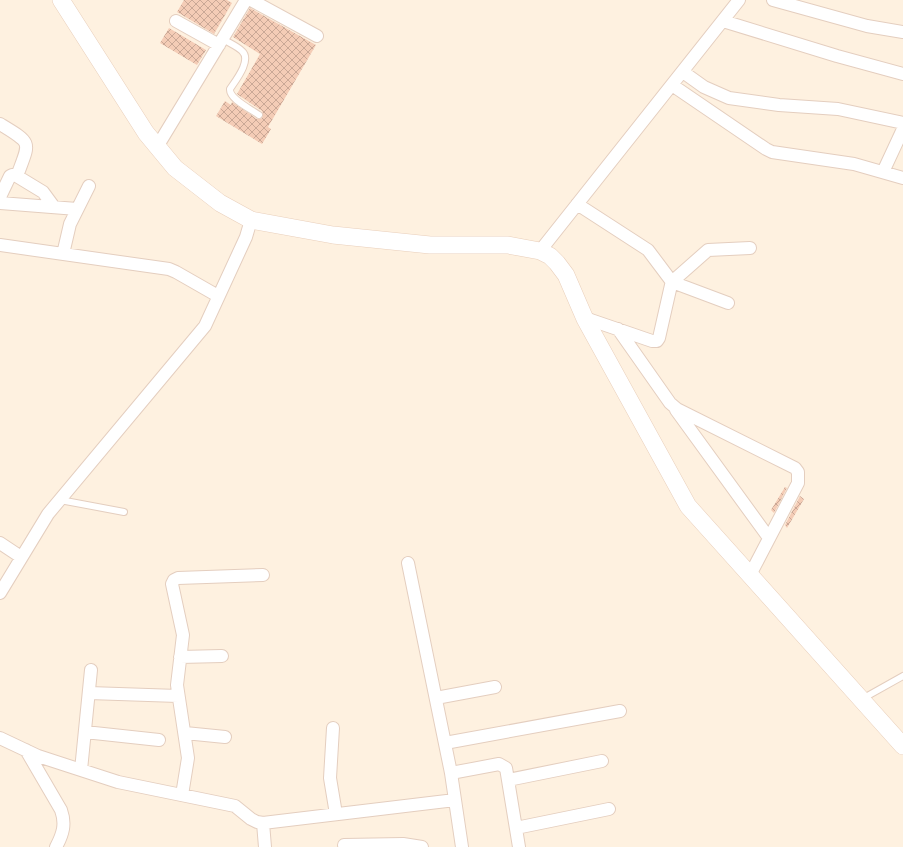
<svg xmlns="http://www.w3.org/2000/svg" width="903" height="847" viewBox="0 0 903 847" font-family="'Titillium Web',sans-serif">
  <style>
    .building { fill: url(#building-cross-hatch) }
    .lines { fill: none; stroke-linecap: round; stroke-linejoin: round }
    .service-casing { stroke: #e4cebf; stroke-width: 8 }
    .minor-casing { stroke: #e4cebf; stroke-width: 14 }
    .secondary-casing { stroke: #e9cfbb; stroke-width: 18 }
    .service { stroke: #fff; stroke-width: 6 }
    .minor { stroke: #fff; stroke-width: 12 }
    .secondary { stroke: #fff; stroke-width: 17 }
  </style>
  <defs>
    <pattern id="building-cross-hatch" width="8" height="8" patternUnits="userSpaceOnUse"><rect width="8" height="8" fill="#f4ccb6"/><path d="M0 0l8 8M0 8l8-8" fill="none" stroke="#caa896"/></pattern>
  </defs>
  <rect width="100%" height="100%" fill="#fef1e0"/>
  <!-- building -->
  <path class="building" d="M184,0H227L232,3L214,34L177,12Z
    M250,8L316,45L268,127L271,129L262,144L216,116L225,101L231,105L232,102L257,119H261L263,116L262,111L237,94L260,54L233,37Z
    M169,28L206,50L197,65L160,43Z
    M785,487L787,488L774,513L771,510Z
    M800,496L804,499L787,528L785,525Z"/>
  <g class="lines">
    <!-- service casing -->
    <g class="service-casing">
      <path id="service" d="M223,39C229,43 237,46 242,51C252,60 236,80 230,89C229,99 251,109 259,115
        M60,500L124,512
        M862,699L903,676"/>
    </g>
    <!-- minor casing -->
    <g class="minor-casing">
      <path id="minor" d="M251,0L317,36
        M773,0L867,26L903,32
        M176,21L219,45
        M723,21L837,56L903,74
        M683,72L704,87L729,98L779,105L838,109L903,123
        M672,85L766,149L772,152L854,164L903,178
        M0,124C33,144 30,141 17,176
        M157,147L246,0
        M883,172L903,129
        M0,197L10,176L12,175H15L43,192L54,207
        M0,203L77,209
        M577,204L648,250L672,282L728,303
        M0,245L169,269L176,272L218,296
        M540,251L739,0
        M63,254L70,224L89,186
        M585,318L652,341H657L659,338L671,285L674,280L708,250L750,248
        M618,329L670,403L677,409L795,468L798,472V483L750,575
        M676,410L769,538
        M0,543L21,557
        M408,563L451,773L462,847
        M0,593L48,514L205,326L246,237L251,220
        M180,657L222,656
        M89,693L178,696
        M436,698L495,687
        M333,728L330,778L336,814
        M85,732L159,740
        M185,733L225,737
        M0,738L38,756L118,782L235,806L251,819L257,822L263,823L455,800
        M445,743L620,711
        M26,750L61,810C66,824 63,834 56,847
        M81,770L91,670
        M451,773L499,764L506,768L519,847
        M508,780L602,761
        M182,795L188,758L177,685L183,635L172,584L174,580L178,578L263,575
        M263,823L265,847
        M516,828L609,809
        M344,845L403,844L422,847"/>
    </g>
    <!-- secondary casing -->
    <g class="secondary-casing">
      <path id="secondary" d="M61,0L146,133L175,168L220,203L251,220L333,235L430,245H508L540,251L550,256L557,263L566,275L585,319L688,506L903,746"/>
    </g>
    <!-- service -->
    <use href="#service" class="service"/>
    <!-- minor -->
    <use href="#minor" class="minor"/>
    <!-- secondary -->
    <use href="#secondary" class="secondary"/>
  </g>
</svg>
